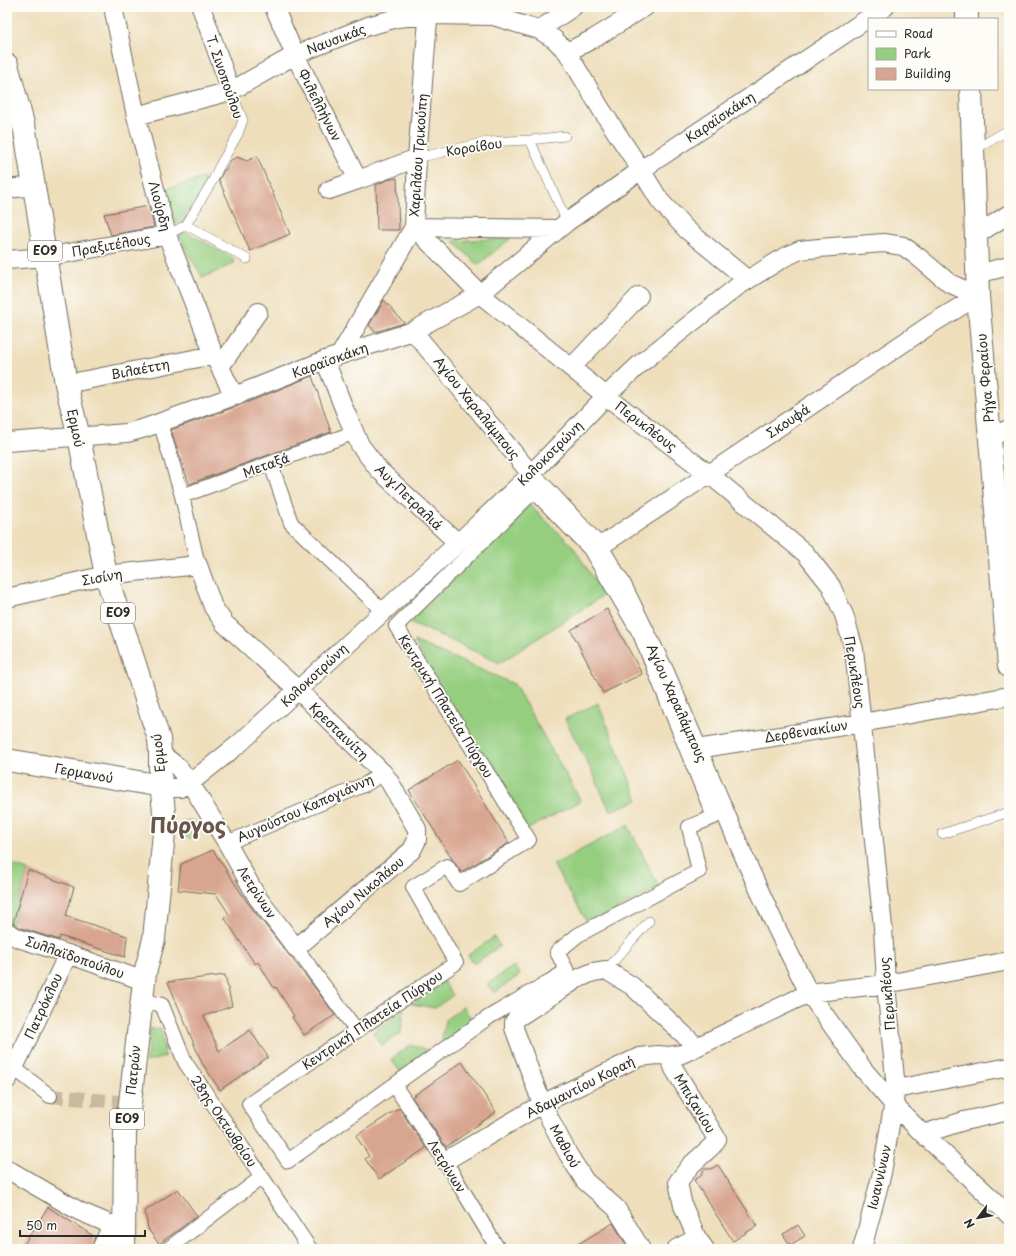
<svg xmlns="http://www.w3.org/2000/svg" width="1016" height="1256" viewBox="0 0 1016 1256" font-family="'Playpen Sans',sans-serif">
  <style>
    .green { fill: #96ce80; stroke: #607c56 }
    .building { fill: #d8a590 }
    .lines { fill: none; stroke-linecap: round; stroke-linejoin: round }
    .pedestrian-tunnel { stroke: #c7ba9e; stroke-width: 14; stroke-dasharray: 14 7; stroke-linecap: butt }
    .service-casing { stroke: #6f6a5d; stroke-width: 10 }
    .pedestrian-casing { stroke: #6f6a5d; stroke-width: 16 }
    .minor-casing { stroke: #6f6a5d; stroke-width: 20 }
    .tertiary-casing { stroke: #6f6a5d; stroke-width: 24 }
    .primary-casing { stroke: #6f6a5d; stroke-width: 24 }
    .service { stroke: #fff; stroke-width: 9 }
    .pedestrian { stroke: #fff; stroke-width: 14 }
    .minor { stroke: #fff; stroke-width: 18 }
    .tertiary { stroke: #fff; stroke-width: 22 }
    .primary { stroke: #fff; stroke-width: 22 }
    .labels { text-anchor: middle; stroke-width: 3.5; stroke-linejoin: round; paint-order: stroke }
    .shield { fill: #fdfcf7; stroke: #6a6a68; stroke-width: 1 }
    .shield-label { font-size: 12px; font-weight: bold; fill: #2b2b2b }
    .street-label { font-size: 13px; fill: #2b2b2b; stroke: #fdfcf7 }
    .town-label { font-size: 21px; font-weight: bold; fill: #68564e; stroke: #fdfcf7 }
  </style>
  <rect width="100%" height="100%" fill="#fdfcf7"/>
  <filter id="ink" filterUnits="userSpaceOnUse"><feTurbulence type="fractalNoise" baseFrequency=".025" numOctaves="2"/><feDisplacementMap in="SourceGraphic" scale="8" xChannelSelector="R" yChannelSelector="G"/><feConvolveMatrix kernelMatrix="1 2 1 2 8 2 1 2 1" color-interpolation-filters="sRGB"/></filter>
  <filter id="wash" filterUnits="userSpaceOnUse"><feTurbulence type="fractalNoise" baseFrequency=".012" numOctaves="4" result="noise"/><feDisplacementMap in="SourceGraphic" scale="16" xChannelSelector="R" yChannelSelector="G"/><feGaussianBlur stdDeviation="0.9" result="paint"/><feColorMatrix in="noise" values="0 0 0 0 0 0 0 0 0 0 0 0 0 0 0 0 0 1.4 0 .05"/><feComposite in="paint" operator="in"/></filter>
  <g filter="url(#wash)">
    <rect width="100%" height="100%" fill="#eedebb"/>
    <!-- green -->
    <path class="green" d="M204,178L206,184L181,221L175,223L165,189Z
      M186,232L233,258L234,263L203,278L187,252L179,234Z
      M511,238L478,265L453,241Z
      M525,501L572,545L604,595L500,663L410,622Z
      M414,641L514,684L581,801L522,832Z
      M598,703L638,800L610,811L595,778L565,719Z
      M180 829a9 9 0 1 1 18 0a9 9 0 1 1-18 0Z
      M628,825L659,887L589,925L553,865Z
      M7,863L28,870L12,925L7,923Z
      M494,937L500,946L474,964L468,955Z
      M514,966L520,975L494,993L487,984Z
      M443,981L453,995L435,1008L412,1004Z
      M463,1007L473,1021L441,1044L445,1020Z
      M404,1009L401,1033L382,1046L373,1032Z
      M161,1028L165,1057L146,1062L150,1029Z
      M411,1045L432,1051L401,1073L391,1059Z"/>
    <g id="blocks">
      <!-- building -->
      <path class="building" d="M257,156L290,234L250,251L219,180L224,170L226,169L231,160L237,157L247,161Z
        M397,178L399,230H377L376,185L387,180Z
        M149,206L154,227L111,235L104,214Z
        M384,300L404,323L375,332L369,325Z
        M312,376L331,432L189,484L171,430L238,406Z
        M607,609L642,674L603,693L571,630Z
        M458,760L509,843L461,872L452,859L409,790Z
        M213,850L247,902L309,980L335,1015L304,1035L292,1017L294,1016L276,987L274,988L258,962L255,964L224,917L229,914L216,894L178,890L181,864Z
        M28,870L74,887L66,916L127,936L125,957L60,936L59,940L21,928L13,923Z
        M225,975L232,1006L204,1016L219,1051L250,1030L268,1057L220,1090L202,1063L168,982Z
        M462,1062L496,1112L446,1147L412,1097Z
        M399,1108L426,1148L379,1179L365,1159L369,1156L356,1136Z
        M718,1165L757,1226L733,1241L694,1180L701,1176L704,1169H711Z
        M178,1189L197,1216L159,1244L148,1229L145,1211Z
        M48,1207L95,1237L91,1249H21Z
        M613,1223L629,1249H570Z
        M798,1225L805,1236L790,1245L783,1234Z"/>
    </g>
  </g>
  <g filter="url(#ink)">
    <use href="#blocks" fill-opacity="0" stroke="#6f6a5d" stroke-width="1"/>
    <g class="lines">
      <!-- pedestrian-tunnel -->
      <path class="pedestrian-tunnel" d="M50,1096L130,1103"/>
      <!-- service casing -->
      <g class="service-casing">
        <path id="service" d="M530,140L567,222
          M974,150L1005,132
          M417,158L487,142L530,140L565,136
          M186,225L247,259
          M167,235L186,225L213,180L219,167L238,134L243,120L231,91
          M942,834L1009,812
          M606,970L649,921"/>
      </g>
      <!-- pedestrian casing -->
      <g class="pedestrian-casing">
        <path id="pedestrian" d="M161,425L182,496L198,565
          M271,464L291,523L383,611
          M534,491L590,549L640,634L714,817L689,827L699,871L578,935L557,952L567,971L489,1017L288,1161L249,1104L456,963L413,887L447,866L459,884L529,840L396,626Z
          M182,496L350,434
          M227,843L366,784L383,773
          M296,948L357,1031
          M141,1000L162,1005L185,1062L310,1249
          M14,1068L50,1096
          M394,1085L445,1161L498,1249
          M168,1249L262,1177"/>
      </g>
      <!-- minor casing -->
      <g class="minor-casing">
        <path id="minor" d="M113,7L136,116L167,235L214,355L234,396
          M201,7L231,91
          M274,7L295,55L358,180
          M539,30L573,7
          M567,52L593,39L645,7
          M136,116L231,91L295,55L368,26L397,18L429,15L493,16L539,30L554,39L567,52L601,109L641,170L660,201L687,230L748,280
          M7,189L34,186
          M329,190L358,180L417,158
          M414,227L480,294L606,396L709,474L805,553L831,586L844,615L854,649L883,927L886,984L896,1089L882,1173L862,1249
          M414,227L557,229
          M976,235L1009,214
          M7,260L46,257L167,235
          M977,274L1009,266
          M413,331L531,474L599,547L622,585L665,672L748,866L777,929L809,993L863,1069L894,1105L923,1134L1009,1215
          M340,355L414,227L417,158L429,7
          M325,360L345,411L360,445L379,470L458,543
          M220,367L258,312
          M571,368L639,296
          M66,384L214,355
          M990,437L1009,429
          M7,442L127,433L145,428L234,396L325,360L413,331L480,294L567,222L641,170L885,7
          M599,547L709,474L933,323L978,296
          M7,598L106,575L198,565L213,607L225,624L298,690L383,773L389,781L417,829V840L412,850L296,948L257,897L227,843L190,783L178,767L160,753
          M697,749L862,723L1009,696
          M162,786L171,788H180L190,783L240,743L458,543L531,474L606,396L641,363L738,286L783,258L800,250L819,248L884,243L903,246L917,256L949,283L978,296
          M7,932L18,938L68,954L144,981
          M669,1056L674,1069L717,1139L712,1146L690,1166L678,1182L683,1206L697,1238L705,1249
          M7,1080L14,1068L68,954
          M896,1089L1009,1067
          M923,1134L964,1121L1009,1111
          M445,1161L542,1104L639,1057L658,1055L669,1056L682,1054L809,993L886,984L1009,961
          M7,1169L79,1211L124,1230
          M641,1249L616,1208L585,1181L568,1154L542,1104L514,1028V1022L517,1018L577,979L593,972L606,970L632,986L697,1047
          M676,1249L697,1238"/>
      </g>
      <!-- tertiary casing -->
      <g class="tertiary-casing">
        <path id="tertiary" d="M967,7V19
          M971,89L978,296L1009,666
          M103,1249L114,1226"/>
      </g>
      <!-- primary casing -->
      <g class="primary-casing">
        <path id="primary" d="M7,65L25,131L66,384L79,437L106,575L159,739L160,753V773L165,822L154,939L145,973L130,1103L125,1133L124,1249
          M7,760L162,786"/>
      </g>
      <!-- service -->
      <use href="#service" class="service"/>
      <!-- pedestrian -->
      <use href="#pedestrian" class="pedestrian"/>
      <!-- minor -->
      <use href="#minor" class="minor"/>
      <!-- tertiary -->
      <use href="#tertiary" class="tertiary"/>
      <!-- primary -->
      <use href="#primary" class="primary"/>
    </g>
  </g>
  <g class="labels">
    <!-- shield labels -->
    <g class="shield">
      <rect x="28" y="241" width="34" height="20" rx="3"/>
      <rect x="101" y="603" width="34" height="20" rx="3"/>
      <rect x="110" y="1109" width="34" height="20" rx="3"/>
    </g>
    <g class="shield-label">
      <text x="45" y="255">ΕΟ9</text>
      <text x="118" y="617">ΕΟ9</text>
      <text x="127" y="1123">ΕΟ9</text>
    </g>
    <!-- street labels -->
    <g class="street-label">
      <text transform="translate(336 39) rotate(-21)" y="5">Ναυσικάς</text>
      <text transform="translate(225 77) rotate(71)" y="5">Τ. Σινοπούλου</text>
      <text transform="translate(320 105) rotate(63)" y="5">Φιλελλήνων</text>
      <text transform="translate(720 117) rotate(-34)" y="5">Καραϊσκάκη</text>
      <text transform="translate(474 147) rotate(-9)" y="5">Κοροίβου</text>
      <text transform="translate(418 155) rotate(-86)" y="5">Χαριλάου Τρικούπη</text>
      <text transform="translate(160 206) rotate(75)" y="5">Λιούρδη</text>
      <text transform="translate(111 245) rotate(-10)" y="5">Πραξιτέλους</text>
      <text transform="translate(330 360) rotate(-20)" y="5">Καραϊσκάκη</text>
      <text transform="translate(140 369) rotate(-11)" y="5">Βιλαέττη</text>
      <text transform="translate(985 378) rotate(-95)" y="5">Ρήγα Φεραίου</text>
      <text transform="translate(477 408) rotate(51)" y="5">Αγίου Χαραλάμπους</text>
      <text transform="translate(788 421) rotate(-34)" y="5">Σκουφά</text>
      <text transform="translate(646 426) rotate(37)" y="5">Περικλέους</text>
      <text transform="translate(76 428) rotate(78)" y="5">Ερμού</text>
      <text transform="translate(550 453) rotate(-45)" y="5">Κολοκοτρώνη</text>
      <text transform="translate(266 465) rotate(-20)" y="5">Μεταξά</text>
      <text transform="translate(409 497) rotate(44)" y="5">Αυγ.Πετραλιά</text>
      <text transform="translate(102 577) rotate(-10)" y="5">Σισίνη</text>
      <text transform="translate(855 672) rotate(81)" y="5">Περικλέους</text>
      <text transform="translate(314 675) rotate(-43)" y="5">Κολοκοτρώνη</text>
      <text transform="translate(677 703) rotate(66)" y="5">Αγίου Χαραλάμπους</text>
      <text transform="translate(446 706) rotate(58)" y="5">Κεντρική Πλατεία Πύργου</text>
      <text transform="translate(339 731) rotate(44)" y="5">Κρεσταινίτη</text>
      <text transform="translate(806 731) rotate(-9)" y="5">Δερβενακίων</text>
      <text transform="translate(158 753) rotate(-96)" y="5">Ερμού</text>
      <text transform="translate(84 773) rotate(10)" y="5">Γερμανού</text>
      <text transform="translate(305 808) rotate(-24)" y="5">Αυγούστου Καπογιάννη</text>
      <text transform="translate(257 892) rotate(57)" y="5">Λετρίνων</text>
      <text transform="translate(363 892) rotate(-40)" y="5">Αγίου Νικολάου</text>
      <text transform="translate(75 957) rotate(19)" y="5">Συλλαϊδοπούλου</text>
      <text transform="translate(887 994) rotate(-95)" y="5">Περικλέους</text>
      <text transform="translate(43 1006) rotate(-65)" y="5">Πατρόκλου</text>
      <text transform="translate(372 1020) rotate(-34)" y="5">Κεντρική Πλατεία Πύργου</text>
      <text transform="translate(133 1070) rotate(-84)" y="5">Πατρών</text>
      <text transform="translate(580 1087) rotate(-27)" y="5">Αδαμαντίου Κοραή</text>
      <text transform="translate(695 1103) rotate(59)" y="5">Μπιζανίου</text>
      <text transform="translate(224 1121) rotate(56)" y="5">28ης Οκτωβρίου</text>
      <text transform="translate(565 1146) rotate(61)" y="5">Μαθιού</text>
      <text transform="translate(447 1166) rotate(58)" y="5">Λετρίνων</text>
      <text transform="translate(879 1177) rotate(-77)" y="5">Ιωαννίνων</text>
    </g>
    <!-- town labels -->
    <g class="town-label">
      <text x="188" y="833">Πύργος</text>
    </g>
  </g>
  <!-- margin -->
  <rect width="1016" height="1256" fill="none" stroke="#fdfcf7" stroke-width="24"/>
  <!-- legend -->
  <rect x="868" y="18" width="130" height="72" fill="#fdfcf7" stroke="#a9a8a5"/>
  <rect x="876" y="31" width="20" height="6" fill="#ffffff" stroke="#a9a8a5"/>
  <text x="904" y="38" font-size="12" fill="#2b2b2b">Road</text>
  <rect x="876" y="48" width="20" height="12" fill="#96ce80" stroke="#a9a8a5"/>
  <text x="904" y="58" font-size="12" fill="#2b2b2b">Park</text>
  <rect x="876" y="68" width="20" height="12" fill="#d8a590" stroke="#a9a8a5"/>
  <text x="904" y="78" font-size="12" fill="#2b2b2b">Building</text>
  <!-- north arrow -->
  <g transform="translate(978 1218) rotate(238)" stroke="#fdfcf7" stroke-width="3" paint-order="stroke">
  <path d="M0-3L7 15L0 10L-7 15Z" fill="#2b2b2b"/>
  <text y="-6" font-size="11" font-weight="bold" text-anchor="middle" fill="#2b2b2b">N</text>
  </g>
  <!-- scale -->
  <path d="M20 1230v6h125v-6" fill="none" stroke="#2b2b2b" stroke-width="2"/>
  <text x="26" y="1230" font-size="12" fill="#2b2b2b" stroke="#fdfcf7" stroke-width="3" paint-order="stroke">50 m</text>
</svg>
